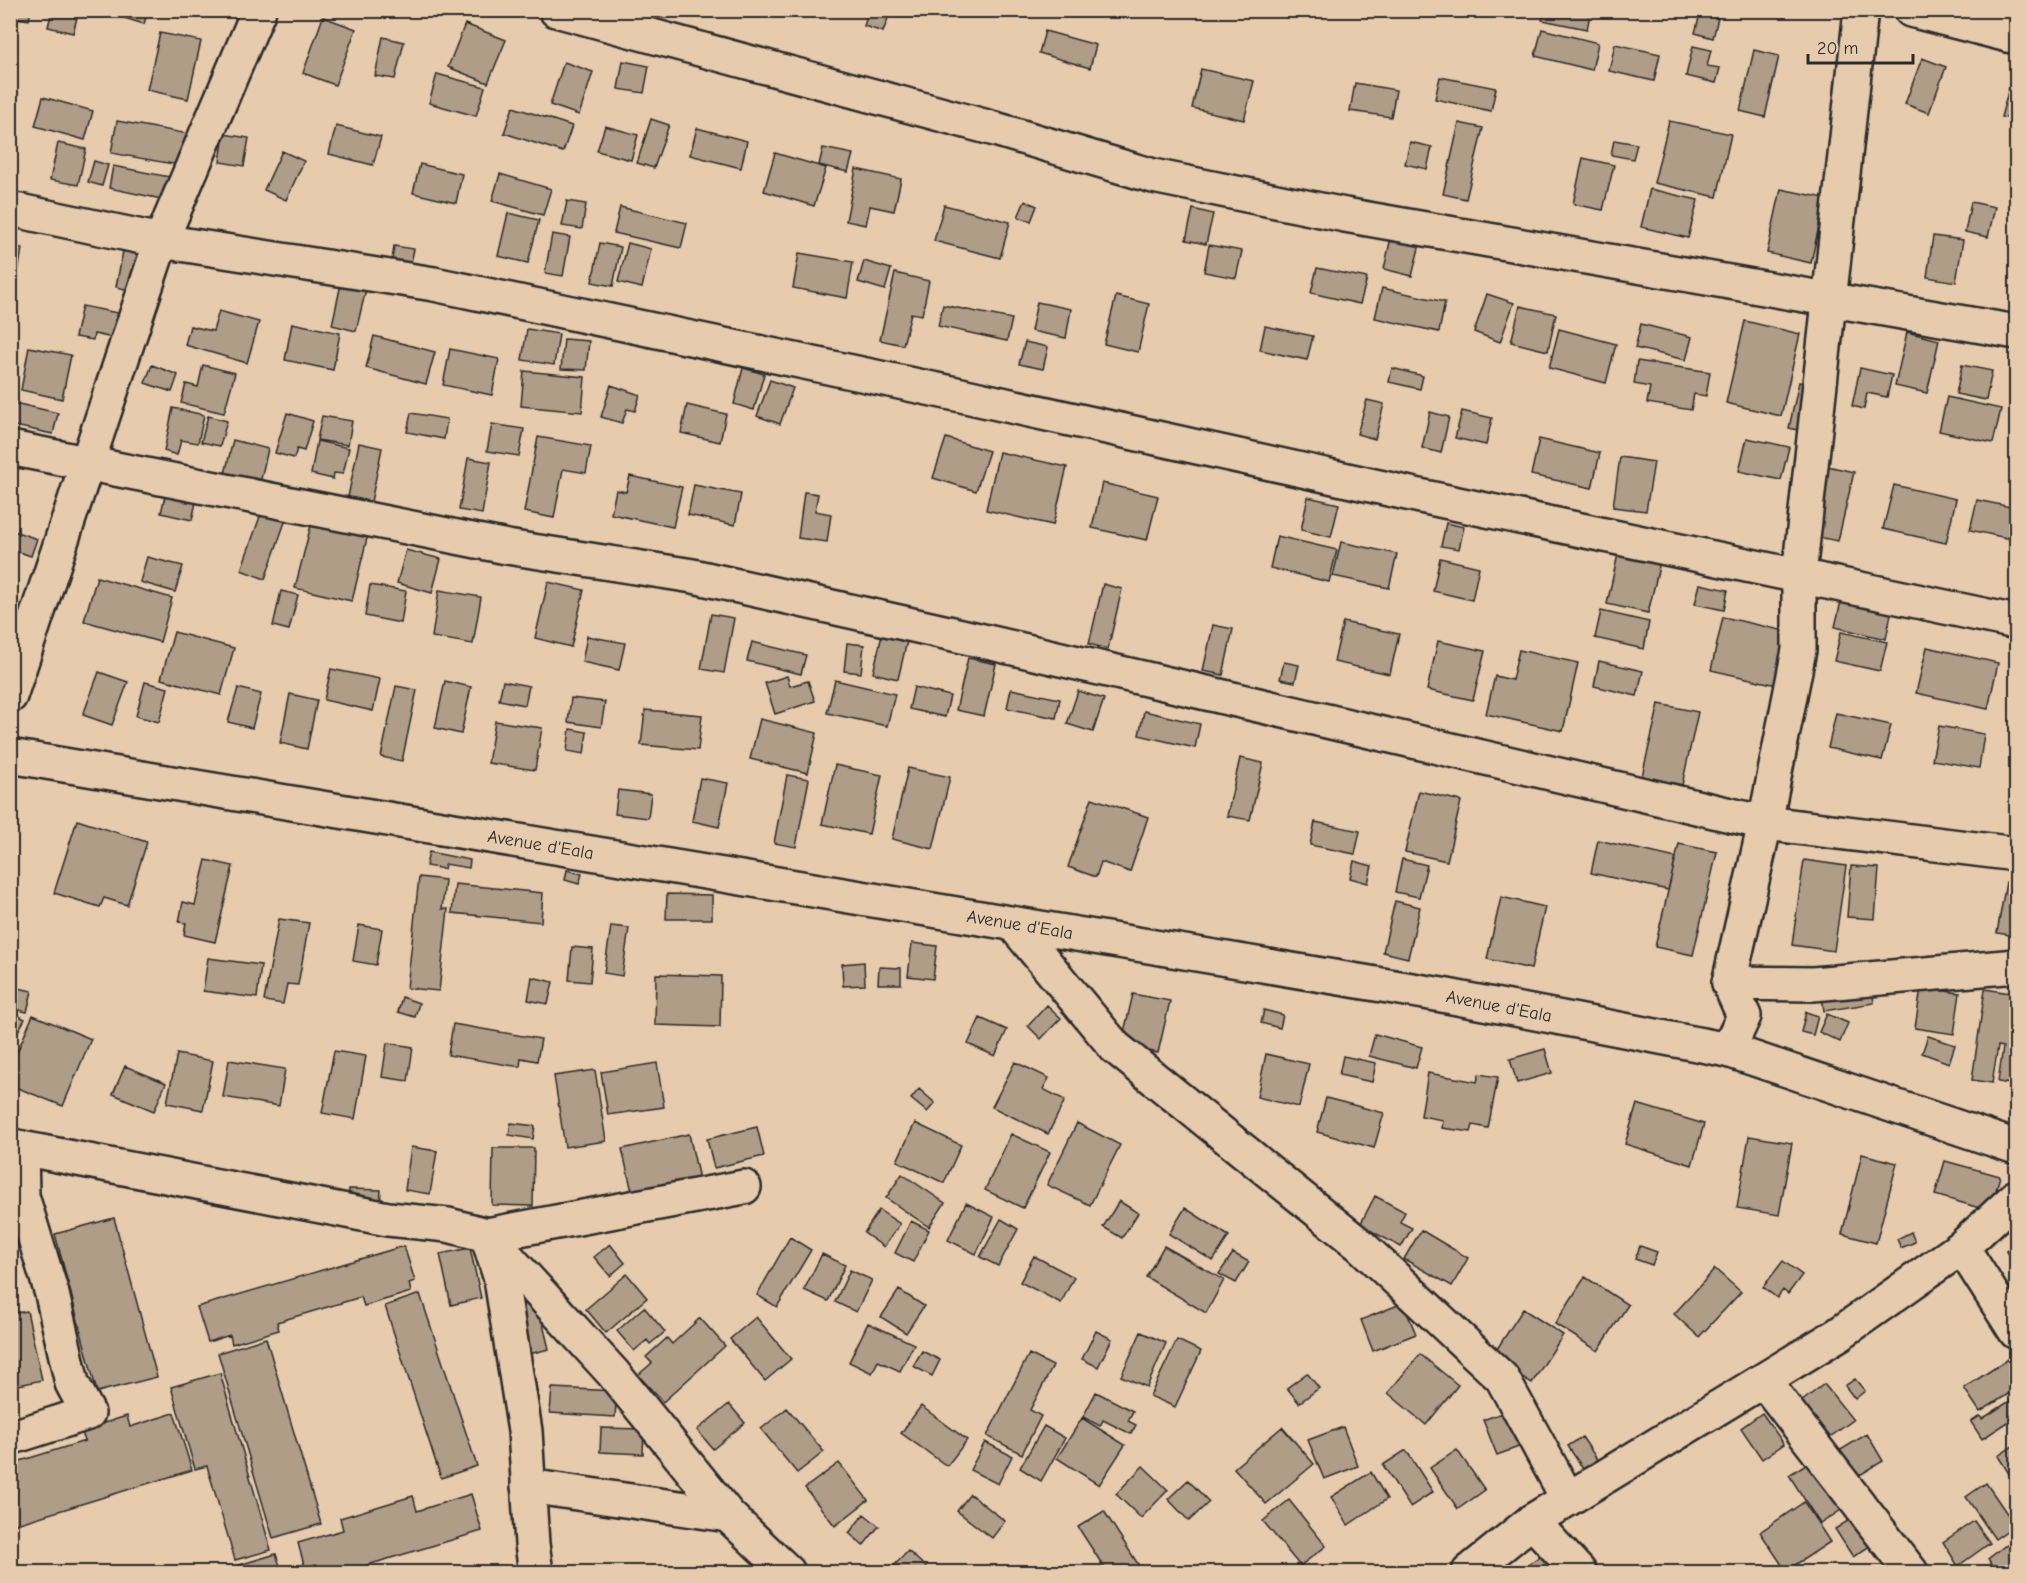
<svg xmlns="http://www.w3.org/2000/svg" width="2027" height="1583" viewBox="0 0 2027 1583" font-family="'Comic Neue',sans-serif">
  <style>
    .building { fill: #af9d87; stroke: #2b2b2b; stroke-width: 1.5 }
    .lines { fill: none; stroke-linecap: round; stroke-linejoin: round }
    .minor-casing { stroke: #2b2b2b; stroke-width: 38 }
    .minor { stroke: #e6ccad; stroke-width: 33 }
    .labels { text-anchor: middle; stroke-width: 4.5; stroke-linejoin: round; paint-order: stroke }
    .street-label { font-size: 18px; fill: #2b2b2b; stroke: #e6ccad }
  </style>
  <rect width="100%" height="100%" fill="#e6ccad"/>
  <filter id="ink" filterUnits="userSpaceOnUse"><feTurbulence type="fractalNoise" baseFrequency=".0167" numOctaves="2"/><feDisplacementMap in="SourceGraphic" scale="12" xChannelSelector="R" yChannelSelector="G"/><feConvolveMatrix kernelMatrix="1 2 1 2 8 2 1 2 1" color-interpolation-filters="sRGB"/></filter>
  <g filter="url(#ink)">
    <!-- building -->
    <path class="building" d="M10,10H31L29,20L10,17Z
      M52,10H79L73,33L48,27Z
      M98,10H148L144,24Z
      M869,10H891L883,32L864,26Z
      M1544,10H1591L1587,29L1542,20Z
      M1701,10H1720L1713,38L1695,33Z
      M323,17L356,29L335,85L303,73Z
      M465,24L506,40L488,83L448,67Z
      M1542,29L1598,43L1592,70L1535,56Z
      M1045,31L1096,45L1090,68L1039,53Z
      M160,33L201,41L188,99L147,90Z
      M383,37L404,42L395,79L375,76Z
      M1615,44L1660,54L1654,81L1609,71Z
      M1693,46L1711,50L1707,66L1720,68L1716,83L1686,76Z
      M1754,50L1779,56L1765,117L1740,111Z
      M1922,58L1946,67L1929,113L1905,104Z
      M623,61L649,66L644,93L618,89Z
      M564,62L593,72L579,115L550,105Z
      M2016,63V120L2001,117Z
      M1201,69L1254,81L1244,120L1192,108Z
      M437,74L485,87L476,116L429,103Z
      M1440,77L1496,88L1491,111L1435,99Z
      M1355,83L1396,90L1391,117L1350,111Z
      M10,92L18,93L10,130Z
      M43,97L93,111L85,140L35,126Z
      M513,107L572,126L563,152L504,133Z
      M651,119L669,125L654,168L637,163Z
      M117,121L189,134L184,166L111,153Z
      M1669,121L1731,134L1717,197L1654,183Z
      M1459,123L1483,128L1466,199L1443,194Z
      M336,126L381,137L373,165L329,154Z
      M605,126L638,135L631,160L597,151Z
      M697,128L747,141L741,168L690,155Z
      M224,134L249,138L244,166L220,162Z
      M1614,140L1637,144L1633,159L1611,155Z
      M1410,142L1432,147L1427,169L1405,164Z
      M58,143L86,149L78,185L50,180Z
      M823,148L853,154L848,172L819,165Z
      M282,151L304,161L286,200L264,190Z
      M775,153L826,168L814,206L764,191Z
      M1583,158L1614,165L1603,210L1573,204Z
      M94,161L108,165L102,186L88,182Z
      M420,164L462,174L456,203L413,193Z
      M113,166L180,179L176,202L109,188Z
      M856,169L901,179L894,211L870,206L866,225L846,221Z
      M500,174L551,189L543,215L492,201Z
      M1650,189L1698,200L1688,238L1641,227Z
      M1781,189L1825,198L1811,263L1767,253Z
      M567,201L586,204L582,229L562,226Z
      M1025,201L1037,206L1031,221L1018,217Z
      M1971,202L1995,207L1988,237L1965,232Z
      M944,205L1010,222L1000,258L934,241Z
      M620,207L687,223L681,248L614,233Z
      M1193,209L1213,214L1206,244L1186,240Z
      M508,213L539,220L528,263L498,256Z
      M1392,233L1421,240L1412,276L1384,269Z
      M552,234L570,237L563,276L545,273Z
      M1933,236L1963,240L1956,282L1927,277Z
      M600,243L621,247L613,286L592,282Z
      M628,243L651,249L642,288L618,282Z
      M1209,245L1242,251L1236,278L1204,272Z
      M10,246L22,248L14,299H10Z
      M124,246L144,250L134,291L116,287Z
      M394,246L414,249L411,263L392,260Z
      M799,253L853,262L847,298L793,288Z
      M864,261L891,269L885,290L858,282Z
      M1317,268L1367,278L1360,304L1311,293Z
      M895,273L929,281L922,315L911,313L903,345L880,340Z
      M341,284L366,289L356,331L332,325Z
      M1382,288L1445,302L1439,332L1375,318Z
      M1487,294L1514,303L1500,342L1474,332Z
      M1116,296L1149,304L1138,352L1104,344Z
      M1037,302L1071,309L1066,338L1031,331Z
      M943,305L1012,319L1007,341L938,326Z
      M82,306L123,314L118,339L94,334L93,340L75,337Z
      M1520,306L1556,314L1548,351L1511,342Z
      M219,311L259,322L247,363L185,345L190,326L213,331Z
      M1745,321L1800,334L1781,416L1726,403Z
      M292,323L340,333L333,370L285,360Z
      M1641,324L1692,337L1686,360L1635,348Z
      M1265,326L1313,336L1307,360L1260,350Z
      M527,329L559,334L554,365L522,360Z
      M1559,329L1616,344L1606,383L1549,368Z
      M1907,332L1939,340L1927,393L1895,386Z
      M374,336L435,352L426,384L366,368Z
      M564,339L589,341L586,370L561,369Z
      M1025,342L1048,347L1043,369L1019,364Z
      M29,347L71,355L62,399L21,390Z
      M450,349L499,359L492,395L443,385Z
      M1637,361L1710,372L1706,396L1694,394L1691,410L1647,403L1650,387L1634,384Z
      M152,365L178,375L172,392L145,383Z
      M203,365L235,373L224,413L181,403L186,384L198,387Z
      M1962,365L1992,371L1986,400L1956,394Z
      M743,368L764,374L754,410L734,404Z
      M1392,368L1423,376L1420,389L1389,382Z
      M1860,368L1892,375L1887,397L1867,393L1864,409L1852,406Z
      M524,371L585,377L582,412L521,406Z
      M770,380L793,388L780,424L757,416Z
      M1799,382L1813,385L1802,431L1789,428Z
      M611,385L640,395L635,411L627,409L622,423L601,417Z
      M1947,397L2001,409L1993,443L1939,431Z
      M1367,400L1384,404L1375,439L1357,434Z
      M10,402L58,413L53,434L10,425Z
      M687,405L726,414L720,442L681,433Z
      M173,408L204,415L198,443L181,440L177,455L164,451Z
      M1462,411L1492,418L1486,445L1455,438Z
      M1430,412L1449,417L1441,453L1422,448Z
      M287,413L313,421L304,451L297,449L294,458L275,453Z
      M411,413L447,419L444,439L407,432Z
      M208,416L227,421L220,446L201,442Z
      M322,416L352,421L348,445L317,440Z
      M492,424L524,429L519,456L487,451Z
      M538,437L591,446L586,473L563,469L554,518L524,512Z
      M946,438L989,451L976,491L933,478Z
      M1747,438L1789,447L1781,480L1739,471Z
      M1539,439L1600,453L1592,488L1531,475Z
      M233,440L268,449L260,483L225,474Z
      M317,441L349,448L343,474L334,473L333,479L311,474Z
      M359,443L382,448L371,502L348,497Z
      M999,452L1067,467L1053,525L986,510Z
      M1620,457L1654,462L1646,511L1613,507Z
      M468,458L491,462L482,514L459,510Z
      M1823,465L1854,472L1838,541L1807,535Z
      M630,476L682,487L673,527L611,514L616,490L626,492Z
      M1102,483L1158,496L1147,540L1092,528Z
      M694,485L741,494L735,525L688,515Z
      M1894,485L1956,499L1946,543L1883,529Z
      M166,491L197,498L192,520L161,513Z
      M804,492L818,494L815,511L831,514L827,542L798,538Z
      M1308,497L1339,504L1331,537L1301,530Z
      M1977,500L2016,508V540L1970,530Z
      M262,511L286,519L265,579L241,570Z
      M312,521L368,534L352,601L295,588Z
      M1446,523L1464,527L1459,549L1441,546Z
      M11,530L37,539L31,556L10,549Z
      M1277,536L1337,550L1329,582L1270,568Z
      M1341,542L1397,554L1389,588L1333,576Z
      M1620,545L1662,554L1648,613L1607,604Z
      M406,550L441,559L432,593L397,583Z
      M147,557L183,566L175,592L140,582Z
      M1440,558L1479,567L1472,600L1433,591Z
      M97,577L172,598L160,642L84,621Z
      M548,582L584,590L571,647L535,638Z
      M1103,584L1122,589L1108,649L1089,644Z
      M1700,584L1728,590L1724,610L1695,604Z
      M370,585L406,591L401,623L365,616Z
      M439,590L481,597L473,644L432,637Z
      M281,591L298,595L289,630L273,626Z
      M1842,597L1892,609L1886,639L1835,627Z
      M1601,611L1649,622L1644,649L1595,638Z
      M711,614L734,618L724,673L701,669Z
      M1723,617L1789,632L1777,685L1711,670Z
      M1343,622L1399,634L1390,674L1334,662Z
      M1213,625L1233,629L1223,675L1203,671Z
      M174,632L234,648L221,695L161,679Z
      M1841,632L1887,642L1880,671L1834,661Z
      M882,635L907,641L898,679L873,673Z
      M587,636L625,643L619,670L582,662Z
      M1438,641L1485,651L1473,700L1427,690Z
      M752,642L806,655L801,674L747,661Z
      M847,643L864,645L861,673L844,671Z
      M1927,647L1998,663L1988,709L1916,693Z
      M1519,650L1578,663L1563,731L1486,714L1495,676L1512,680Z
      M968,658L996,664L984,716L956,710Z
      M1599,661L1643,671L1637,696L1594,686Z
      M1284,662L1299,665L1295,682L1280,679Z
      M331,669L380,679L373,711L324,700Z
      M99,672L128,682L112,725L83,715Z
      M787,676L790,686L808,681L815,701L775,714L765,683Z
      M835,680L895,694L887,726L827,713Z
      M445,681L471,687L461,734L435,728Z
      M503,681L529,686L525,705L499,700Z
      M145,682L168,688L159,722L136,716Z
      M396,686L417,690L402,761L381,757Z
      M914,687L950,696L945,717L909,709Z
      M238,688L261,694L252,728L228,722Z
      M1011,689L1060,699L1056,718L1007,708Z
      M1078,691L1104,699L1093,732L1067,724Z
      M290,694L317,700L307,749L280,743Z
      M571,698L605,702L601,727L568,722Z
      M1659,704L1698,712L1682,785L1642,776Z
      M645,710L702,715L698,750L641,745Z
      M1144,711L1200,724L1195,748L1139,735Z
      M1836,713L1891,725L1882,760L1828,748Z
      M760,719L817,733L808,773L750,759Z
      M495,721L542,728L535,770L488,763Z
      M1939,726L1984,734L1979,768L1932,760Z
      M570,729L587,732L584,754L567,751Z
      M1240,758L1263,763L1250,820L1227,816Z
      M835,765L882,775L869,834L822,824Z
      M908,768L950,777L933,849L892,839Z
      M787,775L809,779L796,847L774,843Z
      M700,778L728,783L719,827L692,821Z
      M618,790L651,794L648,818L615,814Z
      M1419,791L1461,801L1447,861L1405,852Z
      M1092,798L1148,817L1130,872L1101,862L1096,877L1068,867Z
      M77,820L147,842L127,905L104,898L100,907L54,893Z
      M1315,822L1360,831L1355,854L1310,845Z
      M1598,840L1676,858L1668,890L1591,873Z
      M1679,844L1717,852L1693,955L1655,947Z
      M429,852L470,860L469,868L445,864L444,869L426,866Z
      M1402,859L1427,865L1419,897L1395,892Z
      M206,860L233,866L215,942L184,935L186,923L179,922L183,902L195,905Z
      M1804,860L1846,866L1834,951L1792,945Z
      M1354,861L1372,866L1368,883L1350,878Z
      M1851,866L1879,868L1875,919L1847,917Z
      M567,870L582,874L579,884L565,880Z
      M419,877L445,880L442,909H448L439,991L407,988Z
      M2006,882L2016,884V936L1997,933Z
      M455,884L543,893L541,922L452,913Z
      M667,894L712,895V919H666Z
      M1501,897L1545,907L1531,969L1487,959Z
      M1395,901L1420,907L1408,958L1383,952Z
      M279,919L309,923L298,985L287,984L283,1004L264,1001Z
      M359,925L382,929L376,965L353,961Z
      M611,926L629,928L622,976L604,973Z
      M912,943L937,946L933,979L908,976Z
      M572,947L593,949L590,982L569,980Z
      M208,958L261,965L257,998L203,991Z
      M864,962L865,985L843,986L842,964Z
      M879,967L901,968V984H878Z
      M656,974L721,976L720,1027L655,1025Z
      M532,977L553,982L548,1004L528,1000Z
      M10,986L32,991L27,1012L10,1008Z
      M1921,988L1960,993L1954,1034L1915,1028Z
      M1872,989L1874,1003L1824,1011L1822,997Z
      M1985,989L2016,994V1085L1998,1082L2003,1047L1998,1046L1992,1083L1972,1080Z
      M1133,994L1170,1001L1158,1053L1121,1045Z
      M402,997L419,1003L415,1017L398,1012Z
      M1047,1005L1061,1018L1041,1039L1028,1026Z
      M1264,1010L1283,1015L1280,1028L1261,1023Z
      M10,1011L25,1019L10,1045Z
      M1806,1012L1818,1016L1813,1035L1801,1032Z
      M1827,1014L1848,1023L1840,1042L1819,1032Z
      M33,1015L91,1039L63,1106L10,1085V1069Z
      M980,1018L1007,1030L995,1056L968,1044Z
      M453,1024L541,1039L537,1061L521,1058L520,1067L448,1055Z
      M1375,1034L1422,1047L1416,1068L1369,1056Z
      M1928,1036L1955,1045L1949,1063L1922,1053Z
      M387,1043L413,1047L408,1081L382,1077Z
      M1545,1049L1552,1073L1517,1083L1510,1059Z
      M334,1051L366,1056L355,1119L322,1113Z
      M177,1054L213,1061L203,1110L167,1103Z
      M1266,1054L1309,1064L1299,1107L1257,1097Z
      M1343,1056L1376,1063L1372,1082L1339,1075Z
      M229,1060L285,1069L279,1106L223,1097Z
      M1015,1062L1049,1078L1043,1089L1065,1100L1048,1134L992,1107Z
      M657,1063L664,1107L608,1115L601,1072Z
      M125,1066L166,1083L154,1111L113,1094Z
      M595,1070L606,1141L565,1147L554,1076Z
      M1428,1073L1477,1082L1479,1074L1498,1077L1488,1128L1473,1125L1471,1132L1442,1128L1443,1120L1421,1116Z
      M919,1089L935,1103L927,1112L911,1099Z
      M1326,1098L1384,1113L1374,1148L1317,1132Z
      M1637,1104L1704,1124L1692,1165L1625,1144Z
      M511,1123L535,1126L533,1139L509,1135Z
      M915,1123L961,1145L944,1183L897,1161Z
      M1077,1123L1120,1145L1090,1205L1047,1185Z
      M757,1127L764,1156L714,1168L707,1139Z
      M689,1134L701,1188L635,1204L622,1149Z
      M1011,1134L1050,1152L1023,1208L985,1190Z
      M1749,1136L1792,1143L1779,1215L1737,1208Z
      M411,1147L437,1151L430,1194L405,1190Z
      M493,1148H534L533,1206L492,1205Z
      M1862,1154L1897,1163L1876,1243L1842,1234Z
      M1945,1161L2000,1176L1990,1211L1935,1195Z
      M902,1174L945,1203L929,1227L886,1198Z
      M349,1189L381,1190L380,1209L348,1208Z
      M1375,1196L1405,1212L1400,1222L1412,1228L1401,1247L1360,1225Z
      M1119,1201L1138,1213L1122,1238L1103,1227Z
      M966,1203L994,1217L976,1254L948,1240Z
      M1185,1208L1229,1236L1213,1261L1169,1234Z
      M879,1210L900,1224L884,1247L864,1233Z
      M114,1218L157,1377L97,1392L55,1234Z
      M1001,1219L1018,1229L998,1266L980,1257Z
      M911,1221L929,1230L913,1262L895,1253Z
      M1421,1230L1468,1258L1452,1286L1404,1259Z
      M1911,1232L1915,1242L1901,1248L1897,1239Z
      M790,1237L811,1250L777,1307L757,1295Z
      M2016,1243V1265L2006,1250Z
      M610,1244L625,1263L610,1276L594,1257Z
      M404,1246L415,1281L409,1283L411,1292L364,1306L361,1297L277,1322L279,1330L232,1344L230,1335L208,1342L197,1307Z
      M1164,1246L1224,1280L1206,1313L1146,1277Z
      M1640,1246L1657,1252L1652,1265L1635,1259Z
      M470,1248L481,1298L451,1305L440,1254Z
      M1233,1253L1249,1262L1236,1283L1219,1274Z
      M822,1254L845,1265L828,1301L804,1290Z
      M1034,1256L1074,1277L1061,1303L1020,1282Z
      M1783,1261L1802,1275L1788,1294L1783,1290L1777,1298L1763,1287Z
      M1715,1269L1741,1292L1699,1337L1674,1314Z
      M850,1270L872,1280L856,1312L835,1302Z
      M627,1274L647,1298L606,1333L586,1309Z
      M1585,1277L1628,1305L1598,1351L1555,1324Z
      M534,1287L549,1349L529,1354L514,1292Z
      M899,1290L924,1306L906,1333L881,1317Z
      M420,1294L477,1466L441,1478L385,1306Z
      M1403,1303L1416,1334L1373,1351L1361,1320Z
      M644,1307L665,1332L650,1344L647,1340L634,1351L617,1331Z
      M1523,1309L1563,1335L1532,1383L1491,1358Z
      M27,1311L42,1380L10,1387V1314Z
      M756,1317L791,1359L765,1381L730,1339Z
      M700,1318L725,1346L663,1402L638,1375L652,1363L646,1357L667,1338L672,1344Z
      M868,1323L914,1344L900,1371L878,1361L872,1373L849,1362Z
      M1096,1331L1112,1339L1098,1367L1082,1359Z
      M1141,1332L1166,1343L1147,1387L1121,1376Z
      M266,1338L321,1524L273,1538L218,1353Z
      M1177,1340L1201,1351L1175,1407L1150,1396Z
      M922,1351L940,1360L932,1376L913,1366Z
      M1029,1354L1053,1366L1030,1410L1041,1416L1022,1454L987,1436Z
      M1420,1354L1458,1385L1426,1425L1388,1393Z
      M2016,1354V1389L1980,1412L1964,1388Z
      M220,1373L271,1550L235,1560L207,1466L195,1469L171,1387Z
      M1307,1373L1319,1388L1299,1403L1287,1388Z
      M1855,1379L1865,1391L1855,1399L1845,1386Z
      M1824,1384L1853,1420L1830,1437L1801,1402Z
      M552,1388L617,1391L615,1417L550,1413Z
      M1096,1392L1133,1411L1128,1421L1136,1425L1131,1434L1103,1420L1100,1426L1083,1417Z
      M2016,1397V1417L1982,1439L1971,1422L1980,1416L1982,1419Z
      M729,1404L745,1423L713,1449L697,1430Z
      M921,1406L967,1440L947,1466L901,1433Z
      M787,1408L824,1452L797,1473L761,1429Z
      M1510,1410L1524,1445L1497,1455L1483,1420Z
      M174,1413L192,1470L10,1526V1464L85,1441L81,1430L127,1416L130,1427Z
      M1762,1413L1784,1444L1762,1459L1741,1428Z
      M1082,1418L1125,1445L1099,1485L1057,1458Z
      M1044,1426L1065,1438L1041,1481L1020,1468Z
      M1282,1427L1314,1464L1266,1504L1234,1468Z
      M1343,1427L1358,1466L1324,1479L1308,1440Z
      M601,1428L644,1429L643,1454L600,1452Z
      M1867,1434L1883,1461L1855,1478L1839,1451Z
      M1582,1437L1599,1462L1585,1472L1568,1446Z
      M985,1442L1012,1456L998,1484L970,1470Z
      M2016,1444V1485L1998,1456Z
      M1406,1450L1433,1492L1410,1507L1383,1465Z
      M1457,1450L1485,1490L1458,1509L1430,1468Z
      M1812,1460L1844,1508L1820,1524L1789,1475Z
      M839,1463L868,1500L835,1526L805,1488Z
      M1143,1466L1168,1490L1141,1518L1116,1494Z
      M1371,1472L1387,1499L1348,1525L1331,1497Z
      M1188,1480L1209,1502L1189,1521L1168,1499Z
      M1986,1483L2015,1525L1995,1539L1966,1497Z
      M471,1494L482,1531L344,1572H306L298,1543L343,1530L340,1518L413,1496L417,1511Z
      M970,1494L1005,1521L992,1538L957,1511Z
      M1289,1500L1326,1546L1300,1566L1263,1521Z
      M1804,1502L1830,1542L1786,1571L1760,1532Z
      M1104,1511L1143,1572H1107L1078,1527Z
      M864,1514L879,1526L863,1546L849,1533Z
      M1854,1517L1873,1544L1853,1557L1835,1529Z
      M1974,1521L1990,1543L1958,1566L1943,1542Z
      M2016,1537V1572H1998L1988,1559Z
      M908,1551L927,1568L923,1572H888Z
      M1548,1551L1563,1572H1527L1524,1567Z
      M276,1554L282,1572H241L239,1565Z"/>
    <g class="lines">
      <!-- minor casing -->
      <g class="minor-casing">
        <g id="minor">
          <path d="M556,10L995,129L1153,176L1345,215L2016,332"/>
          <path d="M1911,10L2016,37"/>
          <path d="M10,209L161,241L434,284L961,395L1420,496L2016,622"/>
          <path d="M10,448L507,547L693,576L953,634L1765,823L2016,854"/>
          <path d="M10,696L161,241L259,10"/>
          <path id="s1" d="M10,756L1442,995L1728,1050L2016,1147"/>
          <path d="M1014,925L1115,1047L1360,1245L1502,1378L1568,1499"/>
          <path d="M1729,983L1765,823L1799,650V575L1861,10"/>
          <path d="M1728,1050L1744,1016L1729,983L1813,984L2016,966"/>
          <path d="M10,1145L21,1148L388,1219L448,1225L487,1235L613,1373L728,1515L788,1572"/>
          <path d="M1962,1247L2016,1332"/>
          <path d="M1764,1381L1911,1572"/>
          <path d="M10,1438L88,1413L72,1383L52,1294L22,1196L21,1148"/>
          <path d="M528,1486L728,1515"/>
          <path d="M1532,1521L1579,1572"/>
          <path d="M536,1572L532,1544L525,1431L501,1279L487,1235L744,1187"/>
          <path d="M1469,1572L1532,1521L1839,1334L1962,1247L2016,1197"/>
        </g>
      </g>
      <!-- minor -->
      <use href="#minor" class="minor"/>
    </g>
  </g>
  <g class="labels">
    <!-- street labels -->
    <g class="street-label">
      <text dy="6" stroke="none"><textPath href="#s1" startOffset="538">Avenue d'Eala</textPath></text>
      <text dy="6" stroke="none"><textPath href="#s1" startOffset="1024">Avenue d'Eala</textPath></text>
      <text dy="6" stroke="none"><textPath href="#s1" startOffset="1510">Avenue d'Eala</textPath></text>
    </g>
  </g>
  <!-- margin -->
  <rect width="2027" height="1583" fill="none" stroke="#e6ccad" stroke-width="36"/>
  <rect x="18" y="18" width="1991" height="1547" fill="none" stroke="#2b2b2b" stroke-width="2" filter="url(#ink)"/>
  <!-- scale -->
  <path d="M1808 54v9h105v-9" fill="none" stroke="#2b2b2b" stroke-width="3"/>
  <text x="1817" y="54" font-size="18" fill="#2b2b2b" stroke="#e6ccad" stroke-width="4.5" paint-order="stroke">20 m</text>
</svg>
